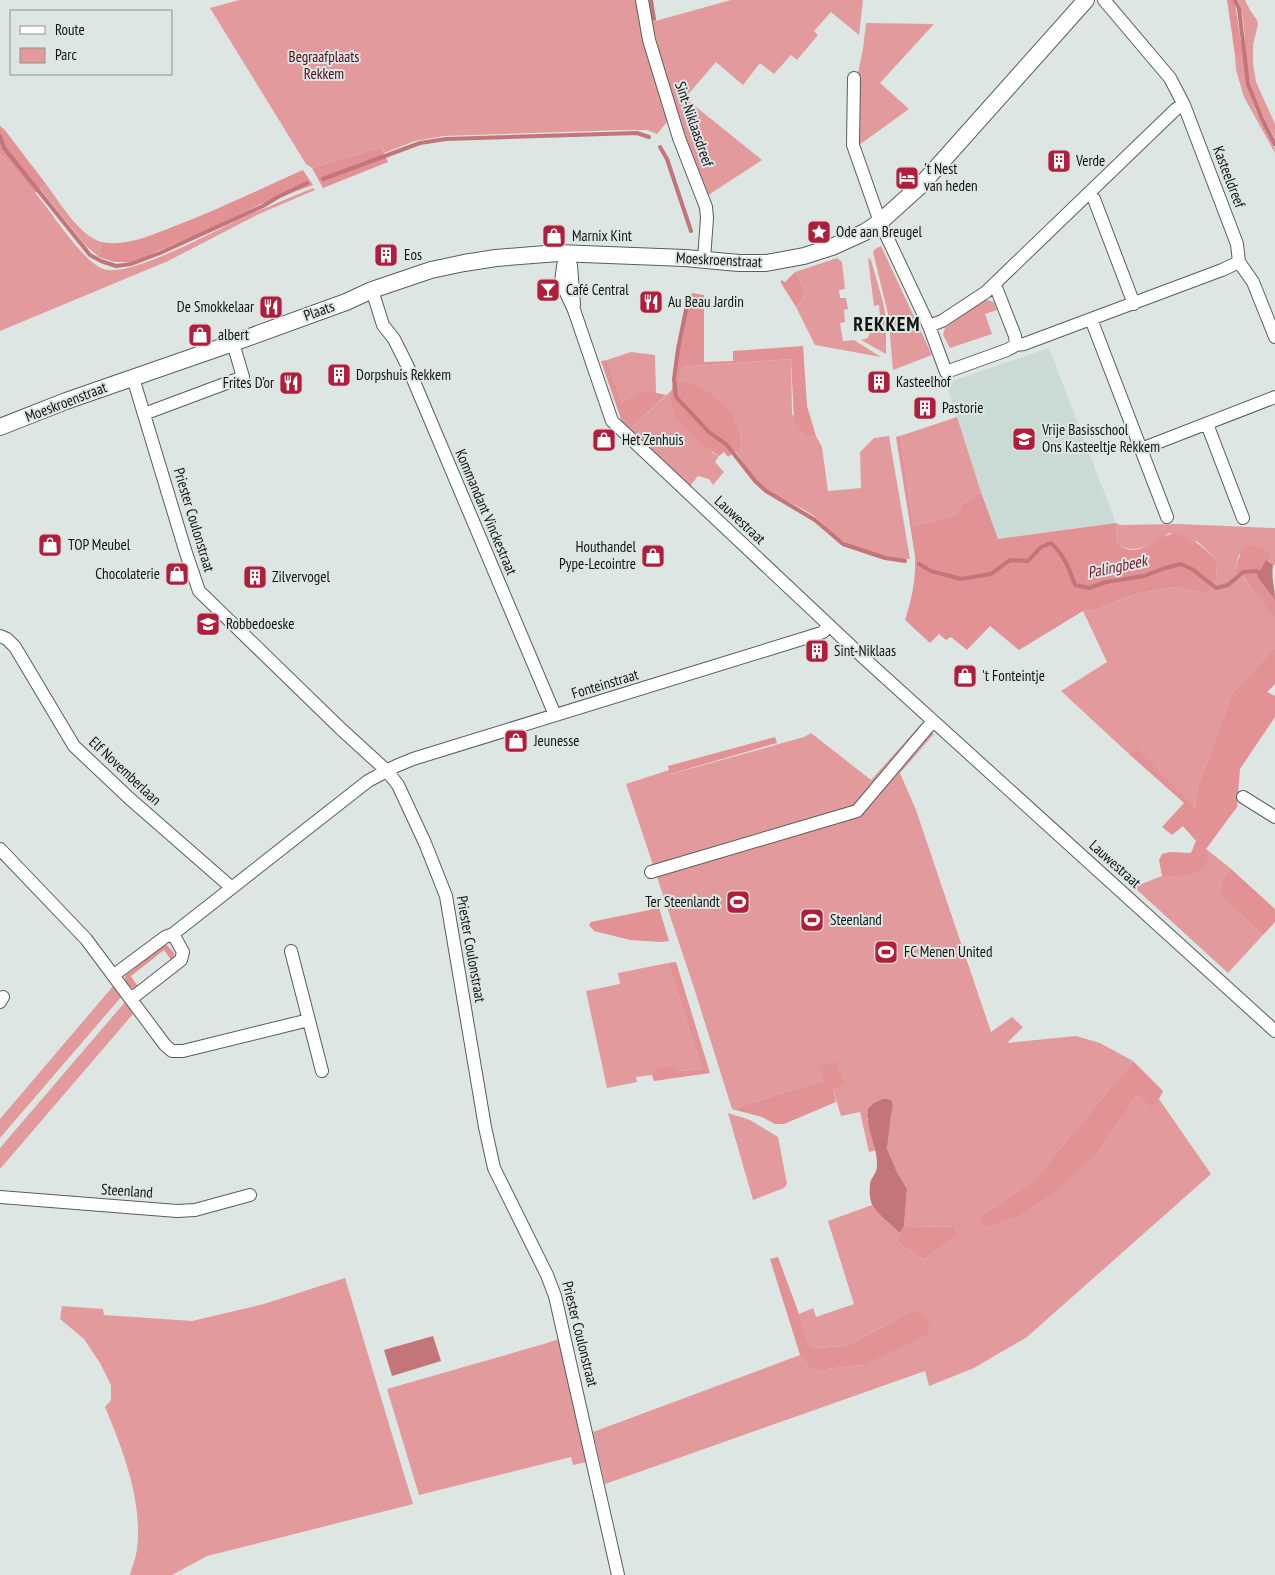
<svg xmlns="http://www.w3.org/2000/svg" width="1275" height="1575" viewBox="0 0 1275 1575" font-family="'PT Sans Narrow',sans-serif">
  <style>
    .built { fill: #cadbd5 }
    .green { fill: #e39a9c }
    .forest { fill: #e29194 }
    .water { fill: #c37579 }
    .lines { fill: none; stroke-linecap: round; stroke-linejoin: round }
    .stream { stroke: #c37579; stroke-width: 4 }
    .minor-casing { stroke: #575e5b; stroke-width: 14 }
    .major-casing { stroke: #575e5b; stroke-width: 18 }
    .minor { stroke: #fff; stroke-width: 12 }
    .major { stroke: #fff; stroke-width: 16 }
    .labels { text-anchor: middle; stroke-width: 4; stroke-linejoin: round; paint-order: stroke }
    .park-label { font-size: 15px; fill: #520917; stroke: #dee6e3 }
    .street-label { font-size: 15px; fill: #111413; stroke: #dee6e3 }
    .poi-label { font-size: 15px; fill: #111413; stroke: #dee6e3; text-anchor: start }
    .water-label { font-size: 16px; font-style: italic; fill: #771828; stroke: #dee6e3 }
    .district-label { font-size: 20px; font-weight: bold; letter-spacing: 1px; fill: #111413; stroke: #dee6e3 }
  </style>
  <rect width="100%" height="100%" fill="#dee6e3"/>
  <!-- built -->
  <path class="built" d="M1049,348L1116,523L998,539L981,492L947,387L955,380Z"/>
  <!-- green -->
  <path class="green" d="M239,0H635L667,122L657,134L647,130H622L444,136L415,141L384,153L381,147L312,168L306,164L210,8Z
    M731,0H863L859,35L831,12L814,31L818,35L797,60L791,55L774,74L760,63L743,85L716,62L685,98L762,160L707,196L680,122L664,71L652,22Z
    M1238,0H1245L1250,10L1257,20L1258,25L1253,44V64L1256,82L1275,124V138C1262,116 1250,92 1247,66C1244,44 1246,21 1238,0Z
    M866,23L934,24L880,83L909,109L859,145L858,73L863,49Z
    M1235,55H1243C1245,74 1249,92 1256,111C1261,125 1275,138 1275,153L1244,97L1236,70Z
    M0,154L11,164C22,177 34,191 45,205C56,220 86,263 103,269C130,278 212,232 240,219C264,208 289,198 313,188L315,190L259,214L168,261L0,331Z
    M46,184C61,204 78,234 101,242L99,257L86,246L40,189Z
    M881,246L932,355L893,370L888,314L873,252L875,249Z
    M837,258L842,262L845,289L839,290L840,298H846L848,309L844,310L845,322L840,323L843,341L854,340L881,357L815,345L796,307C810,295 803,285 795,272Z
    M868,258L871,260L883,302L886,318V354L861,340L868,338L870,332L869,323L873,322L872,319L880,318L879,305L874,306Z
    M984,299L994,302L997,310L985,314L992,334L950,348L943,335L945,328Z
    M631,352L655,355L656,393C639,389 636,393 622,403L607,360Z
    M791,359L792,414L811,437L816,436L822,447L828,491L861,488L860,452L874,438L889,436L910,559C888,559 854,551 837,537C829,531 822,522 814,516C796,504 774,497 758,482C749,474 743,461 735,451L742,445L740,435L679,381L682,367Z
    M672,390L670,399L713,453L719,456L715,462L724,472L713,485L709,479L698,476L690,486L630,429Z
    M957,417L981,492L962,504L956,515L914,526L900,436Z
    M1116,523L1120,525L1178,524L1275,528V565H1273L1266,560L1239,555L1236,565V572L1240,573L1275,617V647L1233,692L1198,786L1195,809L1137,750L1129,754L1061,691L1107,662L1083,611L1095,610L1136,594L1174,587L1199,592L1212,588L1216,579L1217,560L1198,542L1169,533C1153,543 1133,557 1117,543Z
    M922,723L934,734L900,773L916,810L991,1032L1012,1017L1023,1027L1007,1043L1076,1036L1100,1043L1133,1061L1033,1181L980,1217L1098,1152L1137,1092L1151,1106L1159,1099L1211,1174L1027,1337L974,1368L929,1386L925,1371L605,1484L593,1432L800,1355L810,1369H826L863,1365L911,1311L849,1345L821,1348L813,1347L808,1342L799,1314L813,1308L816,1317L854,1304L828,1221L872,1205L900,1233L896,1241L924,1260L958,1235L955,1227L904,1226L907,1189L897,1172L887,1149L891,1116L893,1106L892,1101L867,1118L876,1150L869,1152L860,1112L841,1116L833,1089L824,1080L732,1109L694,988L626,784L669,770L671,774L804,737L811,733L871,780Z
    M1206,849L1230,868L1222,880L1219,890L1225,901L1263,935L1228,973L1134,887L1162,876H1181Z
    M668,963L702,1069L681,1071L676,1068L654,1070L652,1075L636,1077L637,1082L607,1088L586,991L620,984L618,973Z
    M114,985L122,996L0,1138V1119Z
    M125,1002L133,1014L0,1169V1148Z
    M728,1113L750,1120L778,1137L787,1184L784,1188L753,1200Z
    M345,1278L413,1504L207,1556L172,1575H130C132,1567 136,1558 137,1549C143,1502 123,1450 105,1407L111,1400V1385L100,1363L84,1339L60,1319L62,1306L103,1309L104,1315L192,1321L264,1304Z
    M559,1339L587,1462L573,1465L571,1457L419,1495L387,1389L544,1344Z"/>
  <!-- forest -->
  <path class="forest" d="M1227,0H1233L1235,4L1243,55H1235Z
    M0,126L4,129L46,184L35,193L11,164L0,154Z
    M381,147L388,162L323,188L312,168Z
    M303,170L313,185L261,204L223,223L133,262H114L99,257L101,242C127,247 151,235 175,226C219,209 260,189 303,170Z
    M795,272C803,285 810,295 796,307L781,283V280L785,282Z
    M692,293L704,295V362L733,361V351L803,346L807,406L816,436L811,437L806,435L794,421L791,359L682,367L679,381L698,386L707,391L731,413L740,435L742,446L728,457L724,452L719,456L704,446L677,419L670,399L679,354L678,349L688,300Z
    M607,360L622,403C642,388 642,389 666,395L630,429L622,422L601,361Z
    M900,436L914,526L956,515L962,504L981,492L998,539L1116,523L1117,543C1139,563 1157,532 1175,534C1193,536 1204,549 1217,560L1216,579L1212,588L1208,591L1199,592L1174,587L1136,594L1095,610L1083,611L1019,650L990,626L967,650L951,637L946,640L939,634L930,643L905,620C912,599 916,579 915,556L896,437Z
    M1246,546L1261,547L1271,554L1257,577L1275,600V618L1242,575L1236,572C1236,561 1240,555 1246,546Z
    M1275,647V684L1267,692L1275,696V717L1240,769L1237,807L1206,849L1208,859L1199,872L1181,876H1162L1159,860L1162,854L1170,852L1191,853L1196,841L1183,826L1172,835L1162,827L1184,803L1129,754L1137,749L1195,808L1198,786L1233,692Z
    M775,737L777,743L670,774L668,766Z
    M1230,868L1275,909V922L1263,935L1225,901L1219,891L1222,880Z
    M659,908L669,941L661,942L630,940L594,931L589,925L591,922Z
    M167,945L174,953V958L172,961L164,950L131,976L138,987L132,988C129,985 124,981 125,976L162,946Z
    M676,962L710,1073L654,1081L652,1075L654,1070L663,1066L676,1068L681,1071L702,1069L668,963Z
    M836,1061L844,1084L833,1089L836,1102L784,1124H775L762,1117L732,1109L824,1080L820,1066Z
    M1133,1061L1163,1091L1159,1099L1151,1107L1137,1093L1098,1152L1056,1191L1018,1216L984,1227L980,1217L1033,1181Z
    M904,1226L955,1227L958,1235L924,1260L896,1241Z
    M778,1257L799,1314L808,1342L813,1347L821,1348L849,1345L911,1311C923,1313 927,1317 930,1328L927,1334L863,1365L826,1369H810L800,1355L770,1259Z"/>
  <!-- water -->
  <path class="water" d="M1266,560L1273,565C1271,579 1275,587 1275,600L1257,577Z
    M883,1099H888L892,1101L893,1106L891,1116L887,1149L897,1172L907,1189L904,1226L900,1233C892,1225 879,1215 873,1206C869,1200 869,1186 871,1180C874,1175 877,1171 877,1166C878,1146 865,1129 868,1109L874,1103Z
    M433,1336L441,1361L392,1376L384,1350Z"/>
  <g class="lines">
    <!-- stream -->
    <path class="stream" d="M651,0L654,19
      M1235,0L1239,9L1248,84L1261,117L1275,144
      M0,136L4,148L90,255L101,261L116,266L131,264L160,253L263,206L278,197L307,183
      M660,147L667,159L691,231
      M323,179L420,143L446,139L637,133L649,137
      M688,300L678,349L674,379L676,397L709,432L727,445L755,481L766,491L815,520L843,544L885,558L905,561
      M919,564L931,571L961,579L991,574L1010,560L1028,561L1041,547L1051,543C1064,555 1069,568 1075,585L1089,588L1106,582L1144,576L1165,568L1181,564L1192,569L1216,588L1228,585L1243,572L1257,571L1262,576"/>
    <!-- minor casing -->
    <g class="minor-casing">
      <path id="minor" d="M642,0L649,40L679,138L706,207L707,218L704,259
        M1104,0L1170,78L1184,105L1237,244L1239,262
        M854,78L853,145L880,222L929,326L946,372L1007,350L1016,345L1024,344L1222,270L1239,262
        M1088,194L1094,199L1134,304
        M561,256L571,265L574,305
        M564,259L561,282L574,310L612,421L866,660L1275,1031
        M1239,262L1253,282L1275,337
        M993,286L997,290L1015,336L1016,345
        M372,290L383,325L394,339L407,365L555,715
        M1091,319L1167,517
        M929,326L942,321L986,292L1176,109L1184,105
        M133,378L186,553L199,591L341,729L387,771L398,785L425,843L446,896L485,1127L494,1168L547,1275L555,1296L618,1575
        M144,414L243,377L233,343
        M1207,424L1243,518
        M1141,449L1275,397
        M0,636L7,639L15,647L74,746L129,798L232,888
        M1243,797L1275,817
        M0,849L86,939L165,1045L172,1051H183L309,1020
        M651,872L857,811L933,721
        M291,951L322,1071
        M114,975L165,937L173,934L368,781L396,766L413,759L815,635L823,632L829,625
        M131,999L181,960L183,952L173,934
        M0,1002L3,997
        M0,1197L177,1211L195,1210L250,1195"/>
    </g>
    <!-- major casing -->
    <g class="major-casing">
      <path id="major" d="M0,427L66,401L233,343L346,302L372,290L431,270L464,263L496,258L558,253L685,258L739,263H766L804,256L832,247L865,232L880,222L921,185L1086,0"/>
    </g>
    <!-- minor -->
    <use href="#minor" class="minor"/>
    <!-- major -->
    <use href="#major" class="major"/>
  </g>
  <!-- icons -->
  <defs>
    <g id="building-square" transform="scale(1.25)"><rect x="-9" y="-9" width="18" height="18" rx="4" fill="#b11e3b" stroke="#dee6e3"/><path d="M-4-6H4V6H1V3H-1V6H-4ZM-2.5-4.3h1.7v1.8h-1.7ZM.8-4.3h1.7v1.8H.8ZM-2.5-1h1.7V.8h-1.7ZM.8-1h1.7V.8H.8Z" fill="#fff"/></g>
    <g id="hotel-square" transform="scale(1.25)"><rect x="-9" y="-9" width="18" height="18" rx="4" fill="#b11e3b" stroke="#dee6e3"/><path d="M-6-4.5h1.5V1H6V5H4.5V3h-9V5H-6ZM-4 0a1.8 1.8 0 1 1 3.6 0ZM.5 0V-2.5h3Q6-2.5 6 0Z" fill="#fff"/></g>
    <g id="sight-square" transform="scale(1.25)"><rect x="-9" y="-9" width="18" height="18" rx="4" fill="#b11e3b" stroke="#dee6e3"/><path d="M0-6L1.8-2.2L6-1.7L2.9 1.2L3.7 5.4L0 3.3L-3.7 5.4L-2.9 1.2L-6-1.7L-1.8-2.2Z" fill="#fff"/></g>
    <g id="shop-square" transform="scale(1.25)"><rect x="-9" y="-9" width="18" height="18" rx="4" fill="#b11e3b" stroke="#dee6e3"/><path d="M-5-2.5h2.3a2.7 3.5 0 0 1 5.4 0H5L5.5 6h-11ZM-1.5-2.5h3a1.5 2.3 0 0 0-3 0Z" fill="#fff"/></g>
    <g id="bar-square" transform="scale(1.25)"><rect x="-9" y="-9" width="18" height="18" rx="4" fill="#b11e3b" stroke="#dee6e3"/><path d="M-6-5H6L.8 .8V4.5H3.5V6h-7V4.5H-.8V.8Z" fill="#fff"/></g>
    <g id="restaurant-square" transform="scale(1.25)"><rect x="-9" y="-9" width="18" height="18" rx="4" fill="#b11e3b" stroke="#dee6e3"/><path d="M-5-6h1v4h1v-4h1v4h1v-4h1v5L-1.5 .5V6h-2V.5L-5-1ZM5-6V6H3V1.5H1.5Q1.5-4 5-6Z" fill="#fff"/></g>
    <g id="school-square" transform="scale(1.25)"><rect x="-9" y="-9" width="18" height="18" rx="4" fill="#b11e3b" stroke="#dee6e3"/><path d="M0-5L7-2L0 1L-7-2ZM-4 1L0 2.5L4 1V4Q0 6-4 4Z" fill="#fff"/></g>
    <g id="stadium-square" transform="scale(1.25)"><rect x="-9" y="-9" width="18" height="18" rx="4" fill="#b11e3b" stroke="#dee6e3"/><path d="M0-5a6.5 5 0 1 0 0 10a6.5 5 0 1 0 0-10ZM-3.5-1.8h7v3.6h-7Z" fill="#fff"/></g>
  </defs>
  <g fill-rule="evenodd">
    <use href="#building-square" x="1059" y="161"/>
    <use href="#hotel-square" x="907" y="178"/>
    <use href="#sight-square" x="819" y="232"/>
    <use href="#shop-square" x="554" y="236"/>
    <use href="#building-square" x="386" y="255"/>
    <use href="#bar-square" x="548" y="290"/>
    <use href="#restaurant-square" x="651" y="302"/>
    <use href="#restaurant-square" x="271" y="307"/>
    <use href="#shop-square" x="200" y="335"/>
    <use href="#building-square" x="339" y="375"/>
    <use href="#building-square" x="879" y="382"/>
    <use href="#restaurant-square" x="291" y="383"/>
    <use href="#building-square" x="925" y="408"/>
    <use href="#school-square" x="1024" y="439"/>
    <use href="#shop-square" x="604" y="440"/>
    <use href="#shop-square" x="50" y="545"/>
    <use href="#shop-square" x="653" y="556"/>
    <use href="#shop-square" x="177" y="574"/>
    <use href="#building-square" x="255" y="577"/>
    <use href="#school-square" x="208" y="624"/>
    <use href="#building-square" x="817" y="651"/>
    <use href="#shop-square" x="965" y="676"/>
    <use href="#shop-square" x="516" y="741"/>
    <use href="#stadium-square" x="738" y="902"/>
    <use href="#stadium-square" x="812" y="920"/>
    <use href="#stadium-square" x="886" y="952"/>
  </g>
  <g class="labels">
    <!-- park labels -->
    <g class="park-label">
      <text x="324" y="62">Begraafplaats<tspan x="324" dy="17">Rekkem</tspan></text>
    </g>
    <!-- street labels -->
    <g class="street-label">
      <text transform="translate(694 124) rotate(71)" y="5">Sint-Niklaasdreef</text>
      <text transform="translate(1229 177) rotate(69)" y="5">Kasteeldreef</text>
      <text transform="translate(719 260) rotate(3)" y="5">Moeskroenstraat</text>
      <text transform="translate(319 311) rotate(-20)" y="5">Plaats</text>
      <text transform="translate(66 402) rotate(-21)" y="5">Moeskroenstraat</text>
      <text transform="translate(486 512) rotate(67)" y="5">Kommandant Vinckestraat</text>
      <text transform="translate(194 520) rotate(73)" y="5">Priester Coulonstraat</text>
      <text transform="translate(740 520) rotate(43)" y="5">Lauwestraat</text>
      <text transform="translate(605 684) rotate(-17)" y="5">Fonteinstraat</text>
      <text transform="translate(125 771) rotate(43)" y="5">Elf Novemberlaan</text>
      <text transform="translate(1115 864) rotate(42)" y="5">Lauwestraat</text>
      <text transform="translate(471 949) rotate(80)" y="5">Priester Coulonstraat</text>
      <text transform="translate(127 1191) rotate(4)" y="5">Steenland</text>
      <text transform="translate(580 1334) rotate(76)" y="5">Priester Coulonstraat</text>
    </g>
    <!-- poi labels -->
    <g class="poi-label">
      <text x="1076" y="166">Verde</text>
      <text x="924" y="174">'t Nest<tspan x="924" dy="17">van heden</tspan></text>
      <text x="836" y="237">Ode aan Breugel</text>
      <text x="572" y="241">Marnix Kint</text>
      <text x="404" y="260">Eos</text>
      <text x="566" y="295">Café Central</text>
      <text x="668" y="307">Au Beau Jardin</text>
      <text x="254" y="312" text-anchor="end">De Smokkelaar</text>
      <text x="218" y="340">albert</text>
      <text x="356" y="380">Dorpshuis Rekkem</text>
      <text x="896" y="387">Kasteelhof</text>
      <text x="274" y="388" text-anchor="end">Frites D’or</text>
      <text x="942" y="413">Pastorie</text>
      <text x="1042" y="435">Vrije Basisschool<tspan x="1042" dy="17">Ons Kasteeltje Rekkem</tspan></text>
      <text x="622" y="445">Het Zenhuis</text>
      <text x="68" y="550">TOP Meubel</text>
      <text x="636" y="552" text-anchor="end">Houthandel<tspan x="636" dy="17">Pype-Lecointre</tspan></text>
      <text x="160" y="579" text-anchor="end">Chocolaterie</text>
      <text x="272" y="582">Zilvervogel</text>
      <text x="226" y="629">Robbedoeske</text>
      <text x="834" y="656">Sint-Niklaas</text>
      <text x="982" y="681">'t Fonteintje</text>
      <text x="534" y="746">Jeunesse</text>
      <text x="720" y="907" text-anchor="end">Ter Steenlandt</text>
      <text x="830" y="925">Steenland</text>
      <text x="904" y="957">FC Menen United</text>
    </g>
    <!-- water labels -->
    <g class="water-label">
      <text transform="translate(1117 566) rotate(-12)" y="6">Palingbeek</text>
    </g>
    <!-- district labels -->
    <g class="district-label">
      <text x="887" y="331">REKKEM</text>
    </g>
  </g>
  <!-- legend -->
  <rect x="10" y="10" width="162" height="65" fill="#dee6e3" stroke="#8c9290"/>
  <rect x="20" y="26" width="25" height="8" fill="#ffffff" stroke="#8c9290"/>
  <text x="55" y="35" font-size="15" fill="#111413">Route</text>
  <rect x="20" y="48" width="25" height="15" fill="#e39a9c" stroke="#8c9290"/>
  <text x="55" y="60" font-size="15" fill="#111413">Parc</text>
</svg>
